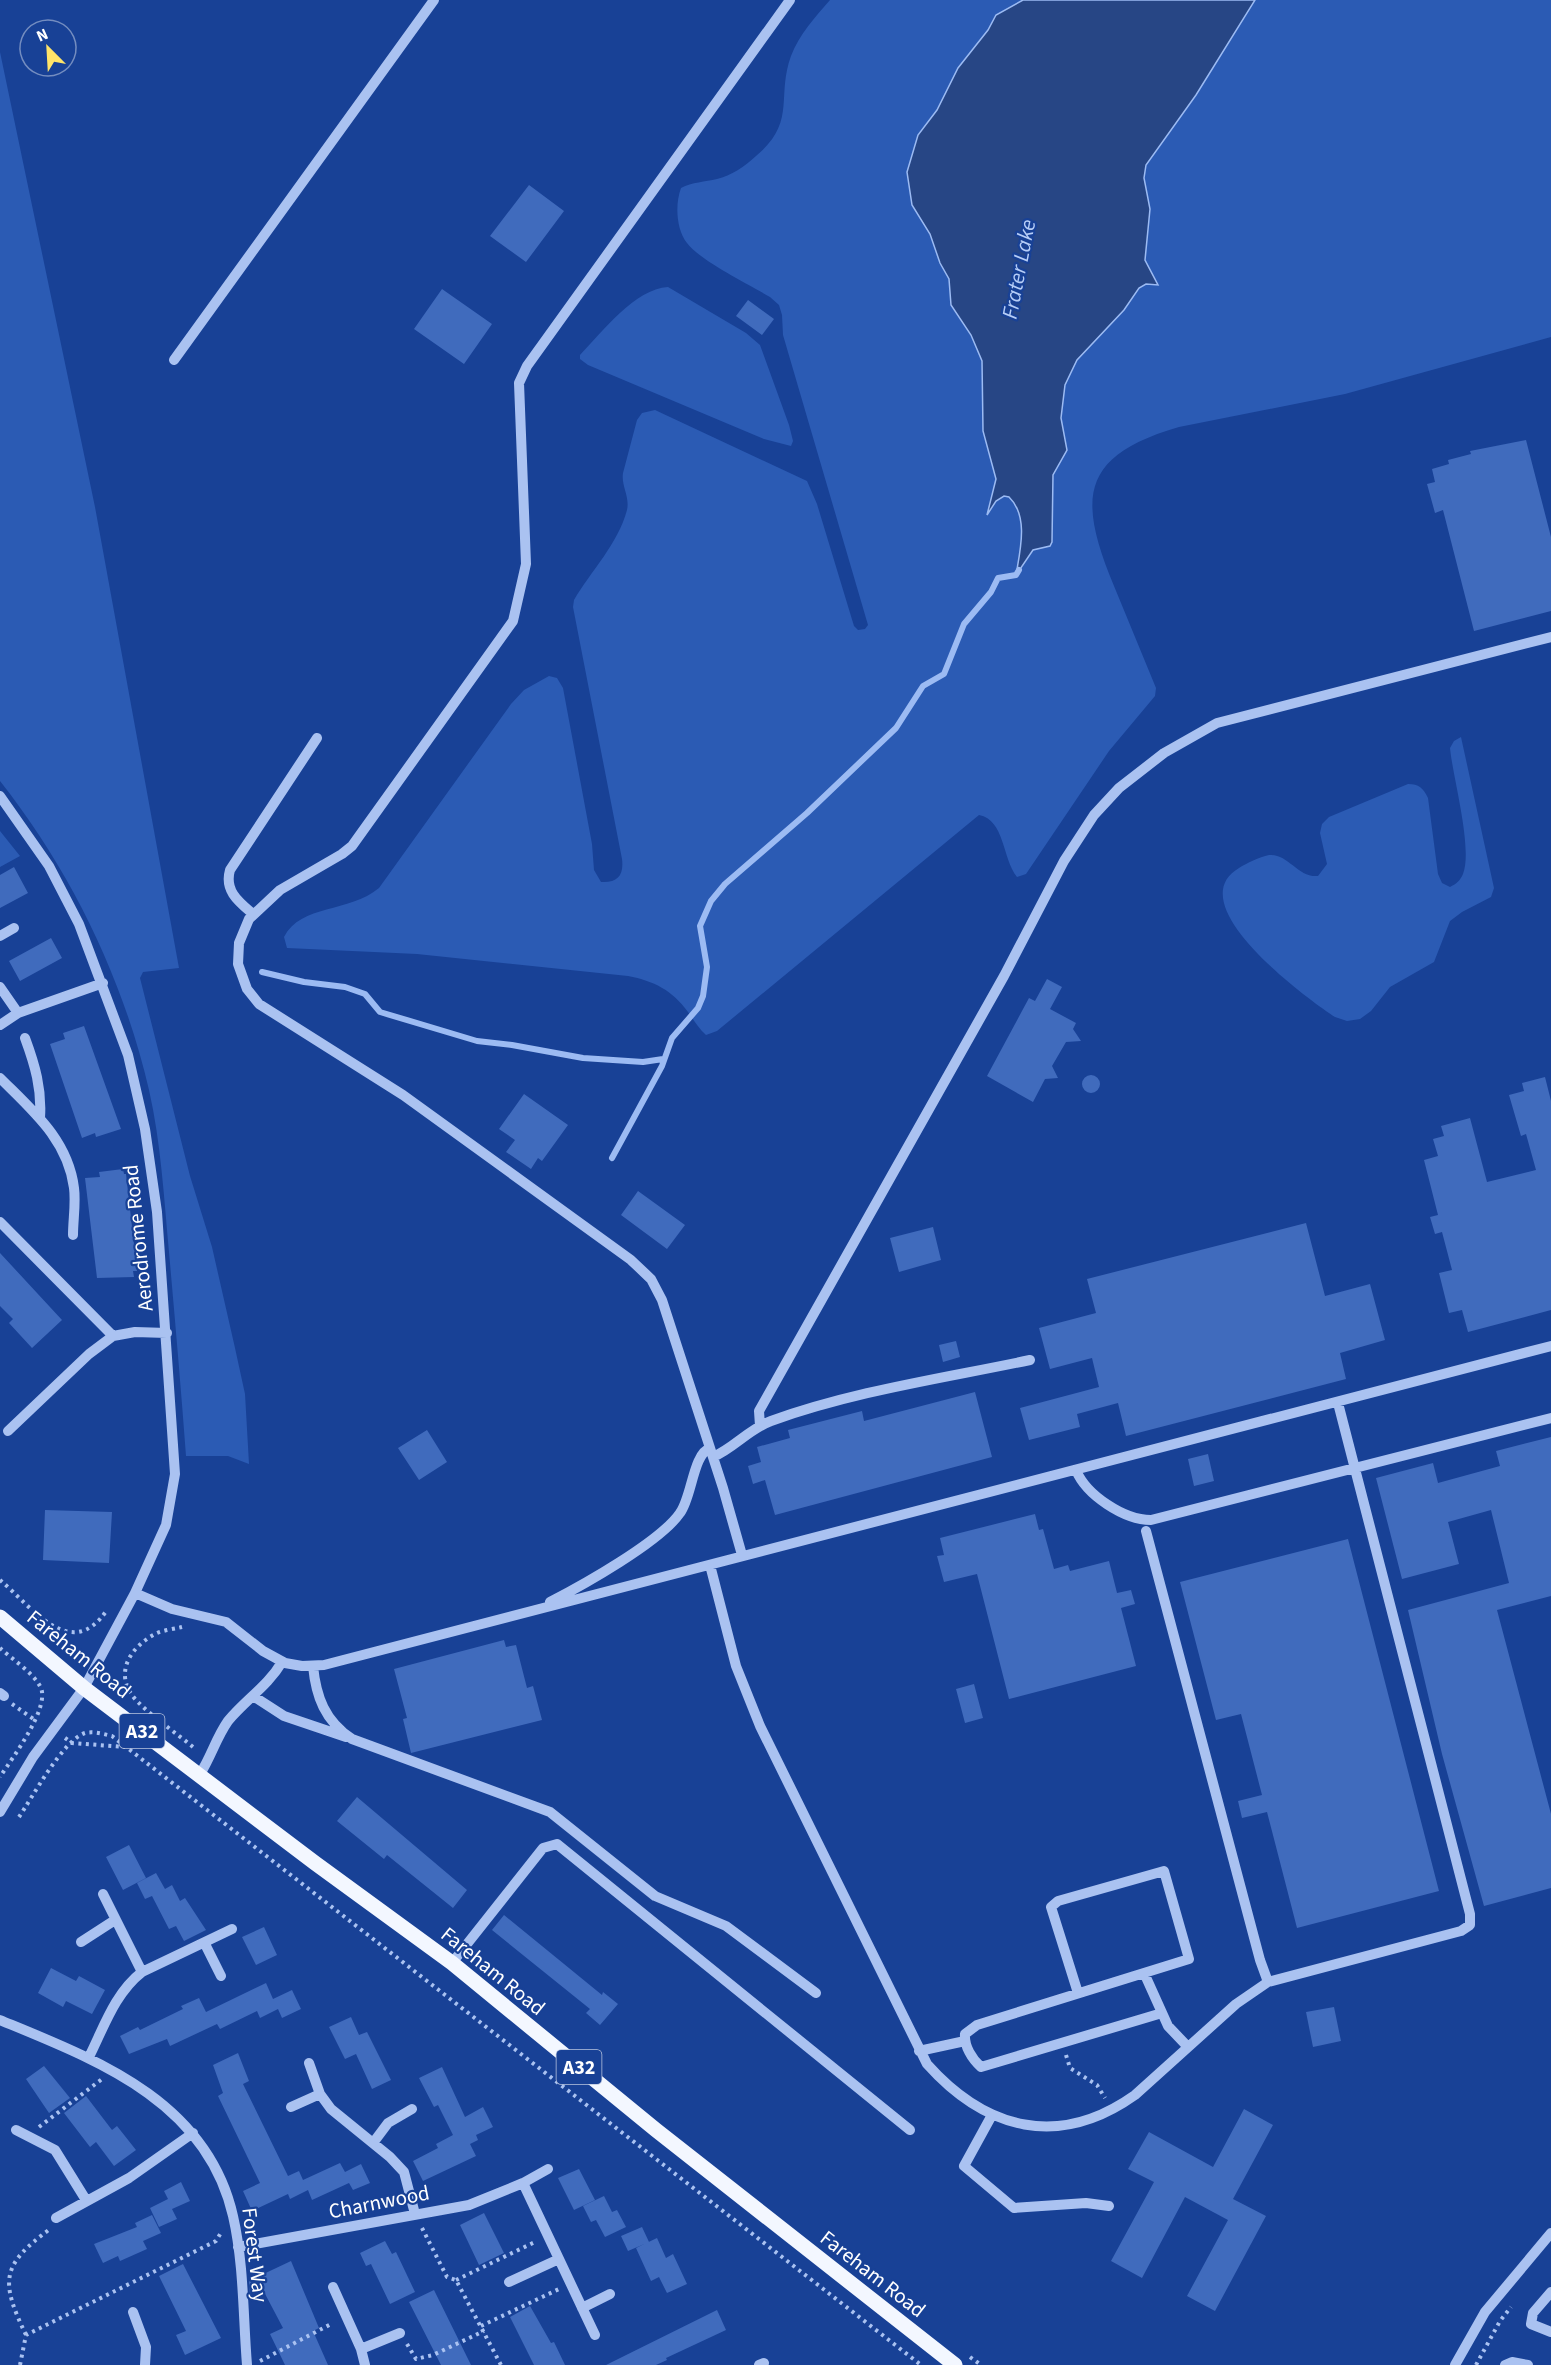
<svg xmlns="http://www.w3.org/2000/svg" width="1551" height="2365" viewBox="0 0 1551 2365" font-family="'Source Sans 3',sans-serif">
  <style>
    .green { fill: #2b5bb4 }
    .water { fill: #274685; stroke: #9cbbf3; stroke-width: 1.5 }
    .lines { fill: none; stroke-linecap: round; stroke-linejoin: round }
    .stream { stroke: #9cbbf3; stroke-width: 6 }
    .building { fill: #406bbd }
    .path { stroke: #aac2f1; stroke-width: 4; stroke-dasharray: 3 4.5; stroke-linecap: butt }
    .minor { stroke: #aac2f1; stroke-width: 10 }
    .major { stroke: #f3f7ff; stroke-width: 15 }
    .labels { text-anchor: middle; stroke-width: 4.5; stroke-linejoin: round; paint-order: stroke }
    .shield { fill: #184196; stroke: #bac6e0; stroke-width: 1.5 }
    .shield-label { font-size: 20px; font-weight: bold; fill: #fff }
    .street-label { font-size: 21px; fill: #fff; stroke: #184196 }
    .water-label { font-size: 22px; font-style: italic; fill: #b6cdf7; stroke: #184196 }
  </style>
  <rect width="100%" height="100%" fill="#184196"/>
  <!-- green -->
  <path class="green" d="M830,0H1153L1046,440L1168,0H1551V337L1345,394L1179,427C1079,456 1078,499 1114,586C1128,620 1142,654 1156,688L1155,696L1109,751L1026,874L1017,877C1002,858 1005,820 979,815L717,1031L706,1035C698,1028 694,1020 688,1012C672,990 654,981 628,976L417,954L287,948L284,937C301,904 349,913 379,888L511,704L524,690L549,676L557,678L563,688L592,844L594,870L601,882C618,883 624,875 622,859L573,607L574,600C591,571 618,544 627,510C630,496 621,486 623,473L637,420L642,413L655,410L807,481L817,504L854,626L858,630L865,629L868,625L783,335L782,315L779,305L770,297C750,285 699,260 687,243C676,229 675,204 681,188C692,182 705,182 717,179C731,176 745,166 756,156C797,122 776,97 791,56C799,35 815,17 830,0Z
    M0,52L95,507L179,968L143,972L140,978L190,1176L212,1247L235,1348L245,1394L249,1464L228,1456H186C181,1388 175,1320 169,1252C164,1198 161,1143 149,1090C123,978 71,871 0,781Z
    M668,287L746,333L760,345L789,425L793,441L791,446L764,439L588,365L580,359V355C603,331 635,289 668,287Z
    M1461,737L1494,888L1491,897L1462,912L1450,921L1434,962L1390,987L1371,1011L1360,1019L1347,1021L1335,1017C1306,998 1178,904 1239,868C1247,863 1259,857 1269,855C1288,853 1298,878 1318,876L1327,864L1320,833L1322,824L1329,817L1408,784C1419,784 1423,788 1428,798L1438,874L1442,883L1450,887C1456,884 1460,881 1463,874C1473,848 1453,779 1450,748L1454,741Z
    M0,831L20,856L0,867Z"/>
  <!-- water -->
  <path class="water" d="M1023,0H1255L1196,95L1146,165L1144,178L1150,209L1145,260L1158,285L1146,284L1139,288L1124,310L1077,360L1065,385L1061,418L1067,450L1053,475L1052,542L1050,546L1033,550L1016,575C1020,551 1029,516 1009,497L1004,496L996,501L987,515L996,479L983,431L982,361L971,335L951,305L949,279L940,263L930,234L912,205L907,172L918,135L937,110L958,68L988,30L996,15Z"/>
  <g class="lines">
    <!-- stream -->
    <path class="stream" d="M262,972L304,982L345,987L365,994L380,1012L477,1041L512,1045L583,1058L643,1062L663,1059
      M612,1158L662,1066L672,1038L698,1008L703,996L707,967L700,926L711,901L725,884L807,813L896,728L923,686L944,674L964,624L991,592L998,578L1016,575L1019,570"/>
  </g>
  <!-- building -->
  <path class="building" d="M529,185L564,211L526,262L490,236Z
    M442,289L492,324L464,364L414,329Z
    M748,300L774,319L762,335L736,316Z
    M1526,440L1551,537V611L1474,631L1443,510L1435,513L1427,484L1435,482L1432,469L1449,464L1448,460L1471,454L1470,451Z
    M14,867L28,893L0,908V875Z
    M51,938L62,958L20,981L9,961Z
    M1047,979L1062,987L1050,1009L1076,1023L1073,1029L1081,1041L1066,1042L1052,1066L1058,1078L1045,1079L1033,1102L987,1076L1029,998L1035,1001Z
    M84,1026L121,1129L96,1137L95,1133L82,1138L50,1044L65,1039L63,1033Z
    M1082 1084a9 9 0 1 1 18 0a9 9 0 1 1-18 0Z
    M1545,1077L1551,1101V1310L1468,1332L1462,1310L1449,1313L1439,1273L1452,1270L1442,1232L1435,1234L1430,1217L1438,1215L1424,1160L1438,1156L1433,1139L1444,1136L1441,1126L1470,1118L1487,1182L1536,1170L1526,1134L1521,1136L1509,1095L1524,1091L1522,1083Z
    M524,1094L568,1125L542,1161L538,1158L531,1169L506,1152L515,1140L499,1129Z
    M123,1169L124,1174H126L137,1271H133L134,1277L97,1278L85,1178L100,1177L99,1172Z
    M638,1191L685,1225L667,1249L621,1215Z
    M1306,1223L1325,1296L1370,1284L1385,1340L1340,1353L1346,1379L1126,1436L1118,1403L1077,1414L1080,1427L1029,1440L1020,1408L1099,1387L1092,1358L1050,1369L1039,1328L1096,1313L1087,1279Z
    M933,1227L941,1260L899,1272L890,1238Z
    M0,1253L62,1320L32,1348L9,1323L13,1319L0,1306Z
    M956,1341L960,1357L943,1362L939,1345Z
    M975,1392L992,1457L775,1515L765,1480L753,1484L748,1466L761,1462L757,1447L790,1438L788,1430L862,1411L864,1421Z
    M427,1430L447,1462L419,1480L398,1448Z
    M1551,1437V1596L1497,1610L1551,1814V1888L1484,1906L1442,1754L1408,1610L1509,1583L1491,1510L1448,1522L1459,1564L1402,1579L1376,1478L1433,1463L1438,1483L1500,1466L1496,1451Z
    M1208,1454L1214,1481L1194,1486L1188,1459Z
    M45,1510L112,1512L109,1563L43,1560Z
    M1035,1514L1039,1530L1043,1529L1054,1569L1068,1565L1070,1571L1109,1561L1117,1593L1131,1590L1135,1604L1121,1608L1136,1666L1009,1699L977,1574L944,1582L937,1556L944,1555L940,1538Z
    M1348,1539L1439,1891L1297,1928L1267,1812L1242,1818L1238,1801L1262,1795L1241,1714L1216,1720L1180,1582Z
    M504,1640L506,1647L516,1645L527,1688L533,1686L542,1720L411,1753L403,1719L407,1718L394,1669Z
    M974,1684L983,1718L965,1723L956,1689Z
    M357,1797L467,1890L453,1908L387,1855L384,1859L337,1821Z
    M129,1845L146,1878L123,1890L106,1857Z
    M156,1873L165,1889L172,1885L180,1901L185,1898L206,1930L184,1941L176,1926L169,1929L152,1896L145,1899L137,1883Z
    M504,1915L602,1995L603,1992L618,2004L600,2025L586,2013L590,2009L492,1930Z
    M264,1927L277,1955L256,1965L242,1937Z
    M51,1968L76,1981L79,1976L105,1990L92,2014L66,2001L63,2007L38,1993Z
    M266,1983L273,1999L292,1990L301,2009L282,2018L278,2009L260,2018L257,2011L220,2029L217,2024L170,2046L167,2039L129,2054L120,2036L138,2027L140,2030L183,2009L181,2006L199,1998L206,2012Z
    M1334,2007L1341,2041L1313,2047L1306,2012Z
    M351,2017L359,2035L367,2032L391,2080L372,2089L356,2054L345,2059L329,2027Z
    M238,2053L249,2081L243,2084L288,2176L299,2171L303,2180L340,2163L345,2172L361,2164L370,2183L353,2190L349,2183L312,2200L308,2190L290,2199L288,2194L252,2211L243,2191L260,2183L218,2096L223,2093L213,2065Z
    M44,2066L70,2098L49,2113L26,2079Z
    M442,2067L465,2117L483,2107L493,2127L476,2135L478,2140L470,2144L476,2156L423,2181L413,2161L438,2148L436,2144L453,2135L438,2105L434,2107L419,2078Z
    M86,2096L112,2130L117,2126L136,2150L114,2166L96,2142L90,2147L64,2113Z
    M1244,2109L1273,2125L1233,2199L1266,2216L1215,2311L1187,2296L1228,2220L1185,2197L1142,2278L1111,2261L1154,2182L1128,2169L1149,2132L1213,2167Z
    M579,2169L595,2200L574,2210L558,2178Z
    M181,2182L190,2201L172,2209L177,2219L159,2227L150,2208L168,2199L164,2191Z
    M604,2196L612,2212L617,2210L626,2227L605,2237L596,2220L591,2222L583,2206Z
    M484,2213L504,2253L479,2265L460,2225Z
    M152,2215L161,2233L143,2241L147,2249L120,2261L118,2256L103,2263L94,2244L137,2227L135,2223Z
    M642,2227L649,2242L628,2251L621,2236Z
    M657,2238L666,2258L673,2254L687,2284L667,2293L659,2277L651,2281L636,2248Z
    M385,2241L392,2254L396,2252L415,2292L390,2304L371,2264L366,2266L360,2253Z
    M291,2261L319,2328L313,2331L328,2365H285L270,2334L283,2328L263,2290L250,2295L249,2281Z
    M183,2264L221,2338L185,2355L176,2335L186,2331L159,2276Z
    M434,2290L471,2365H441L409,2302Z
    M530,2306L551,2343L554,2342L565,2365H534L510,2317Z
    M717,2310L726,2330L666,2358L667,2360L656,2365H606Z"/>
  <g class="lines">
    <!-- path -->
    <path class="path" d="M0,1580C33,1608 71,1663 107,1610
      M182,1627C174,1629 163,1630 155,1634C129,1648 113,1675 136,1700C152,1717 175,1732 193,1747
      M0,1648C12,1659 32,1672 40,1686C52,1706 12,1758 0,1777
      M12,1704L35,1720
      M65,1738L72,1743L125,1747
      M19,1817C32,1798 63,1740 85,1733C94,1731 103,1734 112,1736L921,2365
      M1066,2055L1070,2068L1097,2085L1105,2098
      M39,2127L102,2079
      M422,2228L447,2277L456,2280L501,2365
      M456,2280L537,2241
      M481,2326L559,2289
      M26,2335C0,2281 1,2265 50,2229
      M407,2344L416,2359L433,2355L484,2331
      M970,2357L981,2365
      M260,2361L333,2323
      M20,2365L26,2335L216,2241L222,2231
      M1476,2365L1500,2321L1511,2307"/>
    <!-- minor -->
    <path class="minor" d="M174,360L434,0
      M0,796L49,866L79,924L128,1055L145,1129L157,1212L175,1474L166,1525L135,1593L84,1688L33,1757L0,1812
      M253,914C239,902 224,891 230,870L317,738
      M0,936L14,928
      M0,987L18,1013
      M0,1025L18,1013L103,983
      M25,1038C35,1065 42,1089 40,1118
      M0,1078C33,1111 68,1140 74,1188C76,1203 73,1220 73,1235
      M0,1222L113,1336
      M760,1426L759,1411L1004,976L1064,861L1094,815L1119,788L1164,753L1217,723L1551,637
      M8,1431L89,1354L113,1336L135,1332L167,1333
      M713,1457C734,1448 749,1429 771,1421C854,1391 945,1378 1030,1360
      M1076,1470C1086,1495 1124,1520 1151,1520L1551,1418
      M1146,1531L1260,1960L1268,1982
      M742,1555L723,1488L662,1300L651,1279L631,1260L403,1095L259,1004L247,989L238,964L239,943L249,919L280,890L342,854L352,846L513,621L526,564L519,383L527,366L790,0
      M710,1565L736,1666L760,1726L927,2064C986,2130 1059,2149 1135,2095L1236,2004L1268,1982L1461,1931L1470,1925V1914L1338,1403
      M135,1593L172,1609L226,1622L263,1651L285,1663L302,1666L324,1665L1551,1346
      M550,1602C583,1585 660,1542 680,1513C692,1497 693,1454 710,1448
      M313,1666C316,1697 325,1721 352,1739L550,1812L655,1896L726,1926L816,1993
      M0,1693L4,1696
      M253,1696L284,1716L346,1737
      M200,1774C211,1757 216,1738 228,1721C245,1700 268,1686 282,1662
      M103,1894L142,1972
      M81,1942L115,1920
      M205,1944L221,1976
      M452,1963L543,1848L557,1844L910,2130
      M1145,1975L1168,2026L1188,2047
      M1078,1993L1051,1907L1058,1901L1164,1871L1189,1959L977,2025L965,2034C964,2046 972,2059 981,2067L1162,2013
      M0,2020C97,2060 207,2101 233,2216C244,2264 243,2316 247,2365
      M919,2051L965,2041
      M89,2057C104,2027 115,1993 142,1972L232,1929
      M309,2063L320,2094L331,2109L390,2157L404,2172L415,2214
      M291,2107L320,2094
      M992,2115L964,2166L1014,2208L1086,2203L1109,2206
      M16,2130L55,2150L86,2200
      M373,2143L388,2123L412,2109
      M523,2183L595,2335
      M56,2218L129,2178L193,2133
      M238,2247L469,2205L523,2183L548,2169
      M509,2282L559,2259
      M333,2287L361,2349L365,2365
      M1551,2292L1533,2313L1531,2324L1551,2332
      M582,2308L610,2294
      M133,2312L146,2347L145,2365
      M361,2349L400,2333
      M759,2365L764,2363
      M1455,2365L1485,2312L1551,2233
      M1505,2365L1512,2362L1528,2365"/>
    <!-- major -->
    <path class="major" d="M0,1617L84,1688L315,1863L452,1963L656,2130L955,2365"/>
  </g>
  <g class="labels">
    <!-- shield labels -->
    <g class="shield">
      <rect x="119.5" y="1714" width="45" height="34" rx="4.5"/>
      <rect x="556.5" y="2050" width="45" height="34" rx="4.5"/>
    </g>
    <g class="shield-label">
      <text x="142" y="1738">A32</text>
      <text x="579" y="2074">A32</text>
    </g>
    <!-- street labels -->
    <g class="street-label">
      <text transform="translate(138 1238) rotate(-96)" y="7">Aerodrome Road</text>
      <text transform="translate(79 1654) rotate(39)" y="7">Fareham Road</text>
      <text transform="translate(493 1971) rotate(39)" y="7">Fareham Road</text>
      <text transform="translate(379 2202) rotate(-11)" y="7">Charnwood</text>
      <text transform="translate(255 2255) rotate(83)" y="7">Forest Way</text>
      <text transform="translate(873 2274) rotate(38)" y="7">Fareham Road</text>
    </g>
    <!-- water labels -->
    <g class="water-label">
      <text transform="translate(1018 269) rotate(-79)" y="8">Frater Lake</text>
    </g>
  </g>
  <!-- north arrow -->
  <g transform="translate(48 48) rotate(336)"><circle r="28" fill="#184196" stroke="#748dc0" stroke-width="1.5"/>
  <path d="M0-4.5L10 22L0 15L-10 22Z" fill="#ffe469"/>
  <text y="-9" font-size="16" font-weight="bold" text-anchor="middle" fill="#ffffff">N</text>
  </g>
</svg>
